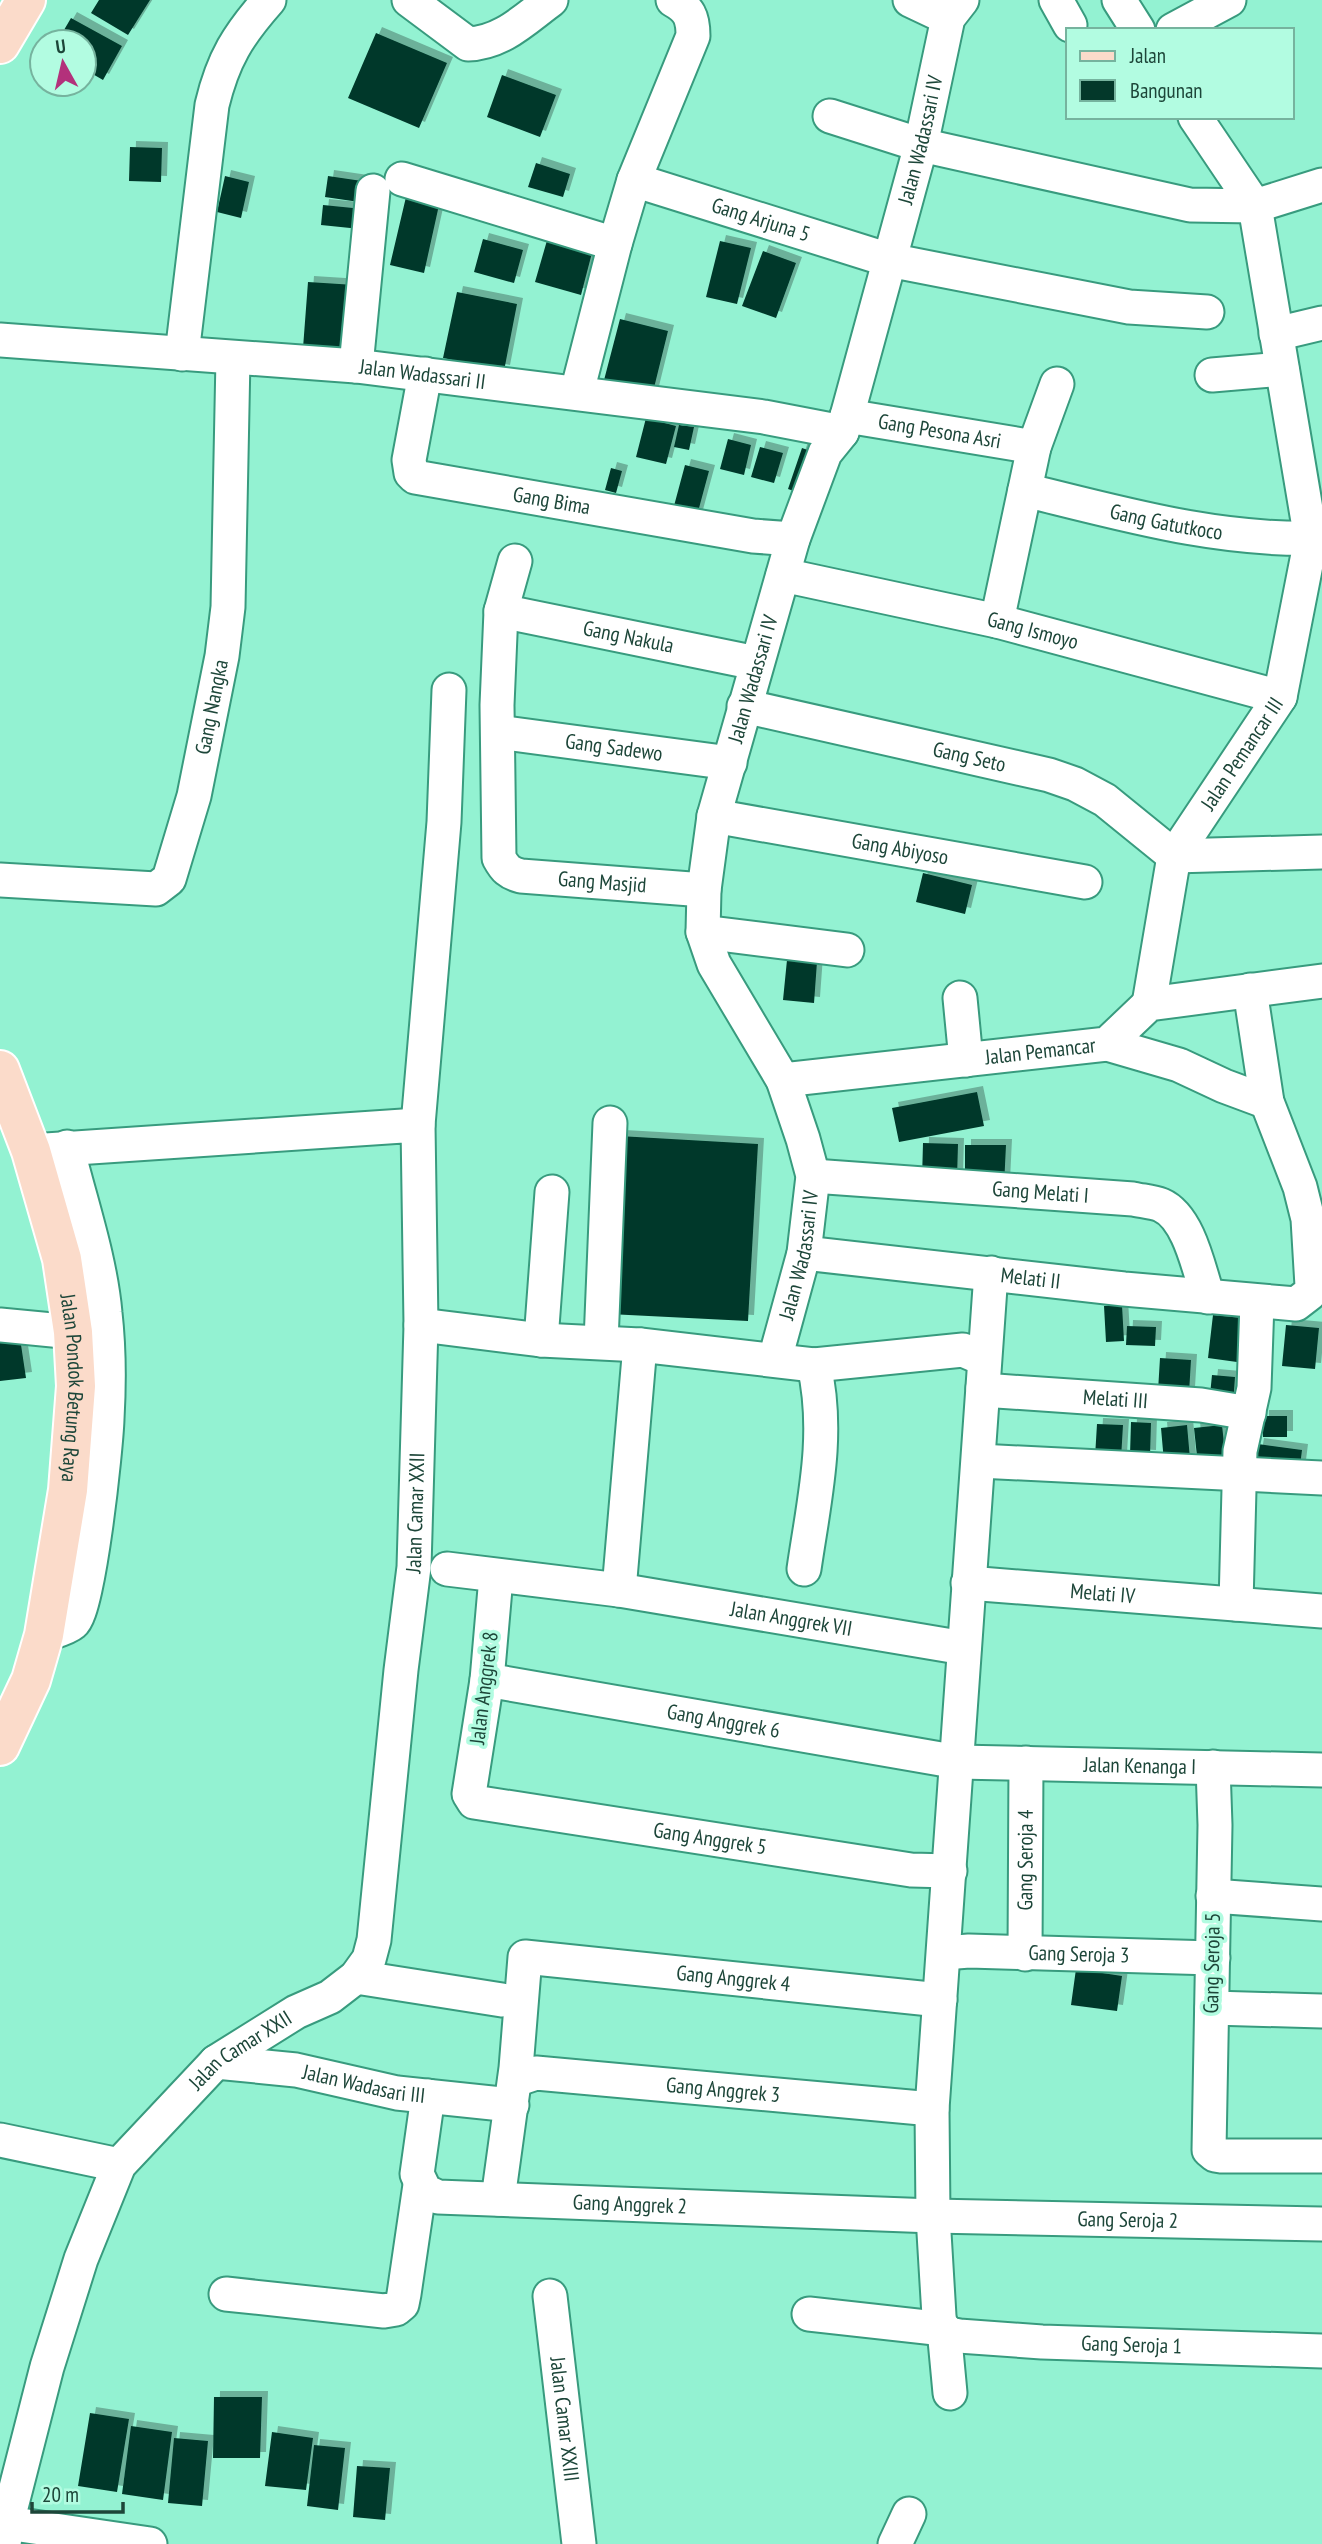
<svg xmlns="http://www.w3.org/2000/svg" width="1322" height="2544" viewBox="0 0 1322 2544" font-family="'PT Sans Narrow',sans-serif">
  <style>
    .building { fill: #03382a; filter: url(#shadow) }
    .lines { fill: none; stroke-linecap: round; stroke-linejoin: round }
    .minor-casing { stroke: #389b7e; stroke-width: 37 }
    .major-casing { stroke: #fff; stroke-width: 42 }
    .minor { stroke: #fff; stroke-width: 33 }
    .major { stroke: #fbdbca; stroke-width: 38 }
    .labels { text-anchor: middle; stroke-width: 7; stroke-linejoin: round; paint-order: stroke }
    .street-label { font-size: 21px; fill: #1d4639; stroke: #b2fce1 }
  </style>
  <defs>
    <filter id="shadow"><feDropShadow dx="6" dy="-6" stdDeviation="0" flood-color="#0004"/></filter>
  </defs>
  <rect width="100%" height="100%" fill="#93f2d2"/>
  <!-- building -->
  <path class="building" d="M99,0H150L128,35L91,13Z
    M71,18L122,46L103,80L84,69V42H57Z
    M376,33L447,63L419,128L348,98Z
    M502,75L556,95L540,137L487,117Z
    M130,147L162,148L161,182L129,181Z
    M536,163L570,174L563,197L528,187Z
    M225,176L249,182L241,218L217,212Z
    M328,176L362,181L359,202L325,197Z
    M406,197L439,205L424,273L390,265Z
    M323,205L363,209L360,229L321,225Z
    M548,237L593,249L581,295L535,282Z
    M483,239L523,250L514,283L474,272Z
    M720,241L751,248L737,304L706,297Z
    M763,251L796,263L776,318L742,306Z
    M308,282L355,285L351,351L303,348Z
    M457,292L517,304L504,371L443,358Z
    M620,319L668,331L652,396L603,384Z
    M646,418L676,426L666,464L636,457Z
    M679,425L694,427L689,450L674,447Z
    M728,439L751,445L744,475L720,469Z
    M760,447L783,453L774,483L751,477Z
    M802,448L819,454L805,495L788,489Z
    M685,465L709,471L695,523L671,517Z
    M611,468L622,471L616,493L605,490Z
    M923,873L972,885L965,914L916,902Z
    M787,960L817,962L814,1003L783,1000Z
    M977,1092L984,1126L899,1142L892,1108Z
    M619,1136L758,1144L748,1321L609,1314Z
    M923,1143L958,1144L957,1179H922Z
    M965,1145H1006L1004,1186L965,1185Z
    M1122,1305L1124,1341L1106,1342L1104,1306Z
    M1213,1315L1242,1318L1237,1362L1208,1358Z
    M1286,1325L1319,1328L1315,1369L1282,1366Z
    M1127,1326L1156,1327L1155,1346L1126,1345Z
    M20,1338L26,1378L0,1381V1341Z
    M1160,1358L1191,1360L1189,1393L1158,1391Z
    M1212,1375L1235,1377L1233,1406L1209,1405Z
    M1263,1416H1287V1437H1263Z
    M1131,1422L1151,1423L1150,1456L1130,1455Z
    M1097,1424L1123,1425L1121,1459L1095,1457Z
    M1187,1425L1190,1459L1164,1462L1161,1428Z
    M1222,1425L1226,1462L1198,1466L1194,1428Z
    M1258,1444L1302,1450L1299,1474L1254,1468Z
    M1076,1969L1122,1976L1117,2011L1071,2005Z
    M214,2397H262L260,2458H213Z
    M90,2413L129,2419L117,2492L78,2486Z
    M131,2426L172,2432L163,2500L122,2494Z
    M272,2432L313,2438L306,2490L265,2486Z
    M174,2438L208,2441L202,2506L168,2503Z
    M314,2445L345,2448L338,2510L307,2506Z
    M357,2466L390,2468L385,2520L353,2517Z"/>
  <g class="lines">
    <!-- minor casing -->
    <g class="minor-casing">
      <g id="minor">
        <path d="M409,0L468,44C502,43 525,19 551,0"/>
        <path d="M910,0L948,18"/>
        <path d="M1056,0L1070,25"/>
        <path d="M1119,0L1138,30"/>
        <path d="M1173,30L1229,0"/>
        <path d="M830,116L921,145L1190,205L1255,206L1322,185"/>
        <path d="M402,179L615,244L634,180L693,36C693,17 689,9 673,0"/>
        <path id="s1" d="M634,180L889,260L1129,307L1207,312"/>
        <path d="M1276,334L1322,323"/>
        <path id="s2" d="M0,340L356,366L764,417L842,432"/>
        <path d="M182,354L212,105C223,59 238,35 269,0"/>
        <path d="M356,366L373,191"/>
        <path id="s3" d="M425,374L409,460L411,473L415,477L753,536L793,539"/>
        <path d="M1212,375L1282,369"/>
        <path d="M577,392L615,244"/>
        <path id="s4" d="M847,416L1034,447"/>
        <path id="s5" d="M1025,490C1123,514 1220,542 1322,538"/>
        <path id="s6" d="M515,561L501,611L497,705L499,858C505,869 509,873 521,876L704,890"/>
        <path id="s7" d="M783,575L997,621L1280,697"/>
        <path id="s8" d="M501,611L756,663"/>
        <path d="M997,621L1034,447L1057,384"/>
        <path id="s9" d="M744,706L1049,775L1075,784L1105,800L1174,856L1322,852"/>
        <path id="s10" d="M498,732L730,763"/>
        <path id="s11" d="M714,816L1085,882"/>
        <path id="s12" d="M0,880L156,889L169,879L194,796L222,656L228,607L233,358"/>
        <path d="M703,932L847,950"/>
        <path d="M960,998L966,1060"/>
        <path id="s13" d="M1149,1004L1174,856L1280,697L1311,539L1255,206L1195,117"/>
        <path d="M1107,1044L1179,1065L1224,1086L1267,1102"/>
        <path id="s14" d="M783,1080L1107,1044L1149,1004L1322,981"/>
        <path d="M418,1125L444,822L449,690"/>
        <path id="s15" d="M813,1176L1133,1199C1142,1201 1153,1202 1161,1205C1189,1217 1199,1270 1208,1297"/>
        <path id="s16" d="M804,1253L1124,1289L1296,1304L1309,1294L1312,1286L1308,1219L1300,1187L1267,1102L1250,990"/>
        <path d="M0,1325L73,1332"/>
        <path d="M421,1325L541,1340L640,1345L814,1365L963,1350L984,1359"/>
        <path d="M541,1340L552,1192"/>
        <path d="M601,1342L610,1123"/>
        <path id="s17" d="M775,1359L804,1253L813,1176L803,1139L783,1080L714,964L703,932L704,890L714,816L793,539L825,453L842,432L847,416L921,145L948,18L962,0"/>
        <path id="s18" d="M983,1388L997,1391L1201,1405L1249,1413"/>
        <path d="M979,1461L1322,1478"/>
        <path id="s19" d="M447,1569L619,1590L964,1648"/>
        <path d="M804,1569C814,1500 830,1435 814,1365"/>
        <path id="s20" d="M496,1577L487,1680L469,1794L474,1802L911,1870L950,1871"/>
        <path id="s21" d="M968,1583L1322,1611"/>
        <path d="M619,1590L640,1345"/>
        <path d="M1236,1604L1240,1451L1254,1388L1257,1302"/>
        <path d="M44,1635C52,1632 66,1629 73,1623C89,1610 106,1448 107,1419C109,1384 109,1348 105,1313C100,1257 80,1201 67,1147"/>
        <path id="s22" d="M487,1680L958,1762L1322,1770"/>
        <path d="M1213,1767L1215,1825L1209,2150L1215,2155L1221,2156H1322"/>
        <path d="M1213,1896L1322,1904"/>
        <path id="s23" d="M944,1953L969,1951L1213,1958"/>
        <path id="s24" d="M1025,1954L1026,1763"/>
        <path d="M356,1977L502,2000"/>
        <path d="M1212,2008L1322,2011"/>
        <path id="s25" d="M216,2062L296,2070L397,2093L512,2105"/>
        <path id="s26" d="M515,2080L536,2073L932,2109"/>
        <path id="s27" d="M428,2096L417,2174L425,2191L438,2197L933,2216L1322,2224"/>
        <path d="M0,2140L119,2165"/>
        <path id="s28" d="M498,2199L516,2068L525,1957L940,2000"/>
        <path d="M226,2294L384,2311L396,2309L402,2304L404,2294L420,2185"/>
        <path id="s29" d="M550,2296L579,2544"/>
        <path id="s30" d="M809,2314L944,2329L949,2334L959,2336L1042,2342L1322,2351"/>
        <path d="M950,2393L944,2329L940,2324L939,2316L933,2216L932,2109L991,1273"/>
        <path d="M7,2523L150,2544"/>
        <path id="s31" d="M4,2544L7,2523L47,2367L81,2259L119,2165L216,2062L296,2012L330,1997L356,1977L369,1959L374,1940L401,1670L414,1567L421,1325L418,1125L31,1151"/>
        <path d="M895,2544L909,2514"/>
      </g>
    </g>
    <!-- major casing -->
    <g class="major-casing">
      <g id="major">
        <path d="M0,44L26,0"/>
        <path id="s32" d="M0,1070L31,1151L62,1259L73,1332L76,1386L68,1490L44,1635L31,1680L0,1746"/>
      </g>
    </g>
    <!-- minor -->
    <use href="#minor" class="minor"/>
    <!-- major -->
    <use href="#major" class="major"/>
  </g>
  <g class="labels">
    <!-- street labels -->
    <g class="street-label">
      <text dy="7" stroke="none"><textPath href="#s17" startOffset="1283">Jalan Wadassari IV</textPath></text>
      <text dy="7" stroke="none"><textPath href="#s1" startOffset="133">Gang Arjuna 5</textPath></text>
      <text dy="7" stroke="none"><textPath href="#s2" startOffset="424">Jalan Wadassari II</textPath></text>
      <text dy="7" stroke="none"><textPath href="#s4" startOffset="94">Gang Pesona Asri</textPath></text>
      <text dy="7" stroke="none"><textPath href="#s3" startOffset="245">Gang Bima</textPath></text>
      <text dy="7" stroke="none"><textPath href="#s5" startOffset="145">Gang Gatutkoco</textPath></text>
      <text dy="7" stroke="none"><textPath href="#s7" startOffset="256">Gang Ismoyo</textPath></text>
      <text dy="7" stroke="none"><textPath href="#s8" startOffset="130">Gang Nakula</textPath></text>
      <text dy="7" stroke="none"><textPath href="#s17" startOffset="716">Jalan Wadassari IV</textPath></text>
      <text dy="7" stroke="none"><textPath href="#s12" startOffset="350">Gang Nangka</textPath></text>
      <text dy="7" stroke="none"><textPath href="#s10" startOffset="117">Gang Sadewo</textPath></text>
      <text dy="7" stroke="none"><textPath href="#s13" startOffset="273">Jalan Pemancar III</textPath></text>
      <text dy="7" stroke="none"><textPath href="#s9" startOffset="231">Gang Seto</textPath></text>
      <text dy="7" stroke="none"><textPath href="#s11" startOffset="189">Gang Abiyoso</textPath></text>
      <text dy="7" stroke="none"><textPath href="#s6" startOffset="410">Gang Masjid</textPath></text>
      <text dy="7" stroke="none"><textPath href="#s14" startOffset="259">Jalan Pemancar</textPath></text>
      <text dy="7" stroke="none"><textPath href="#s15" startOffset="228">Gang Melati I</textPath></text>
      <text dy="7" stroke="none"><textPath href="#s17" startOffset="107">Jalan Wadassari IV</textPath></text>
      <text dy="7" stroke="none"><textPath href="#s16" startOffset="228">Melati II</textPath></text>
      <text dy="7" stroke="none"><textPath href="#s32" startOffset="329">Jalan Pondok Betung Raya</textPath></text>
      <text dy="7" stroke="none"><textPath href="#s18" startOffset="133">Melati III</textPath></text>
      <text dy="7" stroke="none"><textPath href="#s31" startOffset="1174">Jalan Camar XXII</textPath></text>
      <text dy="7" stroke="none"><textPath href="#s21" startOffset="135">Melati IV</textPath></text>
      <text dy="7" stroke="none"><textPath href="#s19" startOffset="348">Jalan Anggrek VII</textPath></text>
      <text transform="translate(484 1688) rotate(-83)" y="7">Jalan Anggrek 8</text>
      <text dy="7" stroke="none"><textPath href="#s22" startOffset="240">Gang Anggrek 6</textPath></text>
      <text dy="7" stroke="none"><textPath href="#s22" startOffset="660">Jalan Kenanga I</textPath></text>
      <text dy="7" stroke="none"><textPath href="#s20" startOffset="467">Gang Anggrek 5</textPath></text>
      <text dy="7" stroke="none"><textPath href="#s24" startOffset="94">Gang Seroja 4</textPath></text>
      <text dy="7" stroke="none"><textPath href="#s23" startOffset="135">Gang Seroja 3</textPath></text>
      <text transform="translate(1212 1963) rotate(-89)" y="7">Gang Seroja 5</text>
      <text dy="7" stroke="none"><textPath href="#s28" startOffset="453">Gang Anggrek 4</textPath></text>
      <text dy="7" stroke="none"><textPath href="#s31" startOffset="565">Jalan Camar XXII</textPath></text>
      <text dy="7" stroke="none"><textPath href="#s25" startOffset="150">Jalan Wadasari III</textPath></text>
      <text dy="7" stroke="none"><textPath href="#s26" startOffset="210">Gang Anggrek 3</textPath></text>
      <text dy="7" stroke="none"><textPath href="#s27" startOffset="304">Gang Anggrek 2</textPath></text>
      <text dy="7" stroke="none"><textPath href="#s27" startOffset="802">Gang Seroja 2</textPath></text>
      <text dy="7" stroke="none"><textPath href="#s30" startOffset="326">Gang Seroja 1</textPath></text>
      <text dy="7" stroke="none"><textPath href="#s29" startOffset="124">Jalan Camar XXIII</textPath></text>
    </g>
  </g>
  <!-- legend -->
  <rect x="1066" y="28" width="228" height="91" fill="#b2fce1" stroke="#76b39e" stroke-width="2"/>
  <rect x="1080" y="51" width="35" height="10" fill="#fbdbca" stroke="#76b39e" stroke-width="2"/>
  <text x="1130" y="63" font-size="21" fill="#1d4639">Jalan</text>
  <rect x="1080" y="80" width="35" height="21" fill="#03382a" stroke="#76b39e" stroke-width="2"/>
  <text x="1130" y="98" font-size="21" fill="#1d4639">Bangunan</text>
  <!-- north arrow -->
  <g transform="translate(63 63) rotate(352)"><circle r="33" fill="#b2fce1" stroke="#76b39e" stroke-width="2"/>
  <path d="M0-5L12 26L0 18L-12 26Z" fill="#b3317b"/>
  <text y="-10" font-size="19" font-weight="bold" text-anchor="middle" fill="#1d4639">U</text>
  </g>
  <!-- scale -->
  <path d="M32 2502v10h91v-10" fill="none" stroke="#1d4639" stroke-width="3.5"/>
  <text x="42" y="2502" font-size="21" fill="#1d4639" stroke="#b2fce1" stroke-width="5" paint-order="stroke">20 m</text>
</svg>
